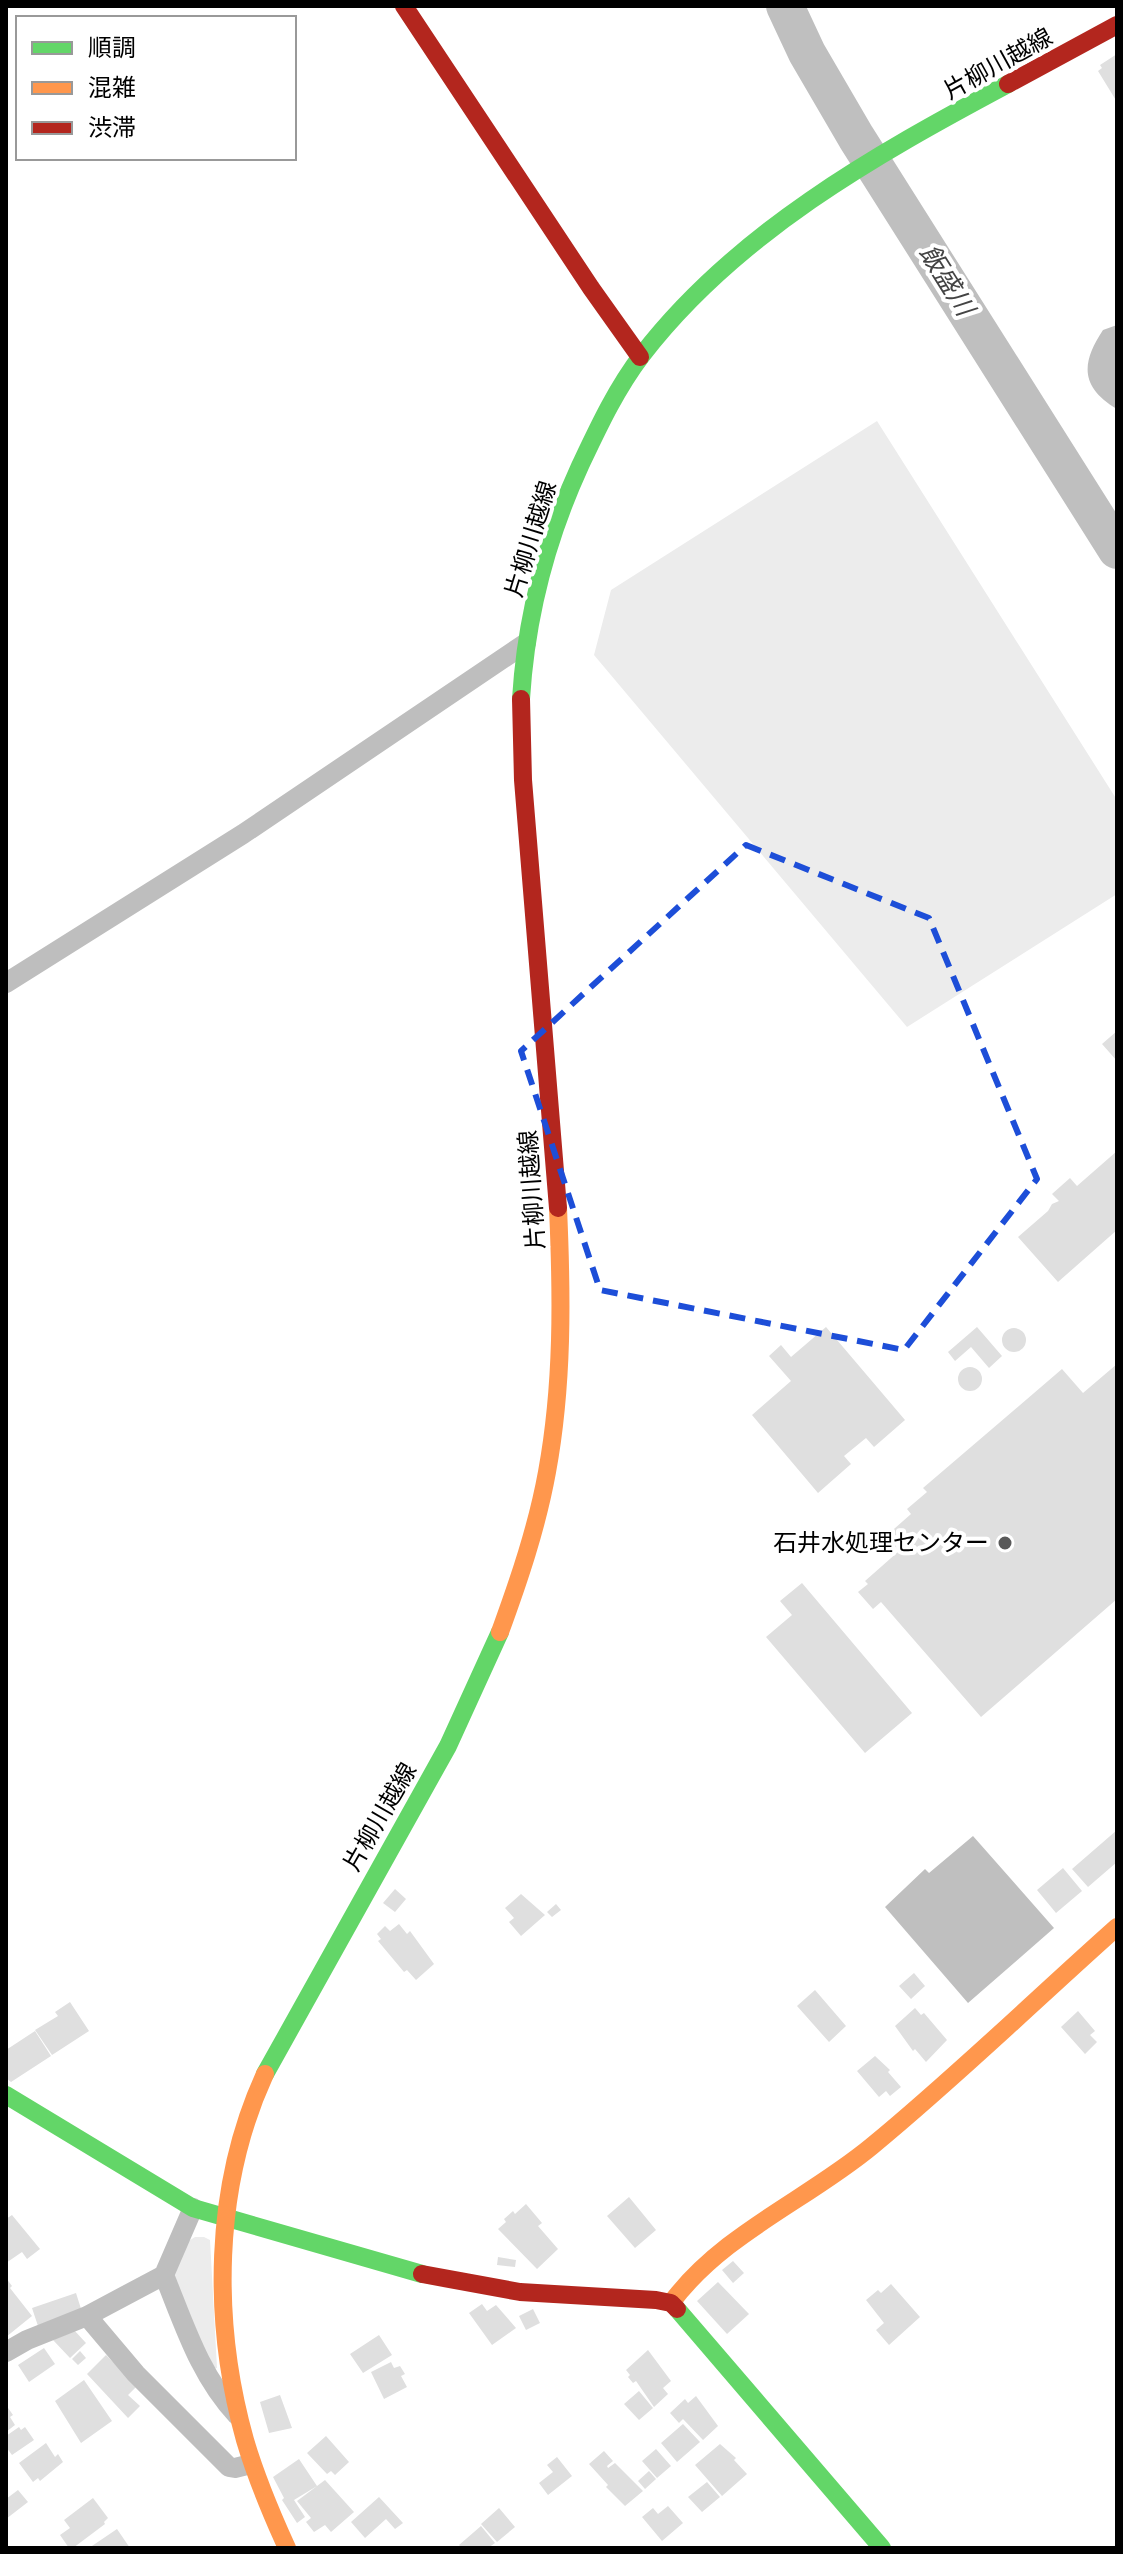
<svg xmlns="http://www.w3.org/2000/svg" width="1123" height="2554" viewBox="0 0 1123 2554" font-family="Overpass,'Noto Sans JP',sans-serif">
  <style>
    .green { fill: #ececec }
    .water { fill: #bfbfbf }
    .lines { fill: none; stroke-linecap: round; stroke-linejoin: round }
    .river { stroke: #bfbfbf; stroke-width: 38 }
    .building { fill: #dfdfdf }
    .street { stroke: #bebebe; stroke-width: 20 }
    .fast { stroke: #63d668; stroke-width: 18 }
    .slow { stroke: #ff974d; stroke-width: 18 }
    .jam { stroke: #b3261e; stroke-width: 18 }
    .marked { fill: none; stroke: #1d4ed8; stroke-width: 6; stroke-dasharray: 16 10; stroke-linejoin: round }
    .poi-dot { fill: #595959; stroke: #fff; stroke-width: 3 }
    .labels { text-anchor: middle; stroke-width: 8; stroke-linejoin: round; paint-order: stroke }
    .street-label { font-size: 24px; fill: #000; stroke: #fff }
    .poi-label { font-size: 24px; fill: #000; stroke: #fff; text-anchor: end }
    .water-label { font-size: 26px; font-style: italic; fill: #444; stroke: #fff }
  </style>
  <rect width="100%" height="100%" fill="#fff"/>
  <!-- green -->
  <path class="green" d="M877,421L1117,800V894L907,1027L594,655L611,590Z
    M195,2237H204L210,2240L217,2368L211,2369L171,2273L187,2242Z"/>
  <!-- water -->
  <path class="water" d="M1117,325V409C1080,387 1081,363 1103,330Z
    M973,1836L1054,1928L968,2003L885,1907L925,1869L929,1873Z"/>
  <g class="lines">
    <!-- river -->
    <path class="river" d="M785,6L807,53L856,137L1117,550"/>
  </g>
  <!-- building -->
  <path class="building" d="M1117,54V102L1098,71L1102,68L1100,65Z
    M1117,1031V1061L1102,1044Z
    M1117,1151V1230L1058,1282L1018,1237L1048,1211L1052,1204L1059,1201L1052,1194L1070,1178L1077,1186Z
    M826,1327L905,1420L874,1447L866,1438L844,1456L851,1464L818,1493L752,1415L791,1381L769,1356L781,1345L791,1357Z
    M977,1327L1002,1356L989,1368L971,1347L955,1361L948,1352Z
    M1002 1340a12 12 0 1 1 24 0a12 12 0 1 1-24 0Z
    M1117,1364V1599L981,1717L881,1602L873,1609L858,1592L868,1584L865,1581L899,1551L886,1536L911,1514L907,1509L927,1492L923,1488L1062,1369L1083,1393Z
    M958 1379a12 12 0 1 1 24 0a12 12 0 1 1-24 0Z
    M802,1583L912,1713L865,1753L766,1637L792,1615L780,1601Z
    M1117,1830V1862L1088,1887L1072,1869Z
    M1063,1868L1082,1891L1056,1913L1037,1890Z
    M395,1889L406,1899L395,1912L383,1903Z
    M521,1894L545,1915L521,1936L509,1922L514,1918L505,1908Z
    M556,1904L561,1910L552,1917L547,1912Z
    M399,1924L407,1934L410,1931L434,1964L416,1980L407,1970L404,1972L378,1941L381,1939L377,1934L385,1926L390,1931Z
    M914,1973L925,1986L911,1999L899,1986Z
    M815,1990L846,2026L829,2042L797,2006Z
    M70,2002L89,2031L52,2055L35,2030L58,2016L55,2012Z
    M915,2008L921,2015L924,2013L947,2040L926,2062L915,2049L913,2051L895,2026Z
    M1078,2011L1095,2031L1090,2035L1097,2042L1085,2054L1061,2027Z
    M35,2031L51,2056L11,2082L6,2078V2050Z
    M875,2056L890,2070L888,2072L901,2087L890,2096L886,2091L879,2097L857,2071Z
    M629,2197L656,2230L635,2248L607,2216Z
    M526,2204L542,2223L538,2226L558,2249L537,2269L498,2229L506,2222L504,2219L513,2211L515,2214Z
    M12,2215L40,2249L27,2259L22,2252L6,2263V2219Z
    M498,2257L516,2260L515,2267L497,2265Z
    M733,2261L744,2273L733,2283L722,2270Z
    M6,2278L12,2286L10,2288L32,2316L6,2337Z
    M718,2282L749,2314L727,2334L697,2301Z
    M891,2284L920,2317L889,2345L876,2330L884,2323L866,2300L878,2290L881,2293Z
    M76,2293L82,2312L38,2326L32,2308Z
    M482,2304L487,2311L496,2305L516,2328L492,2345L469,2313Z
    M533,2309L540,2323L526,2330L519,2316Z
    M74,2330L86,2343L70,2358L53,2340Z
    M379,2335L392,2355L363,2373L350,2354Z
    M44,2348L55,2364L29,2382L18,2365Z
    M648,2350L671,2381L663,2388L668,2394L654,2407L636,2381L633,2383L628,2377L630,2375L626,2370Z
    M80,2351L86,2358L78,2365L72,2359Z
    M106,2355L137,2386L128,2395L140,2406L128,2418L87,2374Z
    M391,2362L394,2368L400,2366L405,2374L401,2376L407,2387L384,2399L371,2372Z
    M84,2380L112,2421L81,2443L55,2401Z
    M639,2391L653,2408L639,2420L624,2404Z
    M280,2395L292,2428L269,2433L260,2402Z
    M696,2396L718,2426L703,2440L683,2419L679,2423L670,2413L685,2399L688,2403Z
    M6,2405L13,2415L10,2417L15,2425L6,2432Z
    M683,2424L700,2442L677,2462L661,2443Z
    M19,2427L21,2430L25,2427L34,2440L12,2455L6,2447V2436Z
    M326,2436L349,2462L335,2475L331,2471L327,2474L307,2453Z
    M46,2443L55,2457L58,2454L63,2462L40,2481L38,2478L33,2482L19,2463Z
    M720,2444L736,2458L734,2460L747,2474L722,2496L695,2465Z
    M656,2449L671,2466L657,2478L642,2461Z
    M604,2451L613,2461L607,2466L608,2468L615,2463L643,2491L625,2506L606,2487L608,2485L589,2464Z
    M557,2457L572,2476L548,2495L539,2483L553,2472L547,2465Z
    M299,2459L317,2486L294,2500L305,2517L297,2523L282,2500L284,2498L273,2477Z
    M649,2471L656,2479L645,2489L638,2481Z
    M325,2480L354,2512L331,2532L325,2525L314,2532L306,2522L311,2518L297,2501Z
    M707,2482L720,2497L702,2512L688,2497Z
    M18,2490L28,2502L6,2519V2499Z
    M379,2497L403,2523L395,2529L386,2519L365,2538L351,2522Z
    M93,2498L108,2518L104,2522L105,2524L73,2548H69L60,2535L70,2528L64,2520Z
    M668,2506L683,2523L662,2541L642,2517L653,2508L658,2514Z
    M499,2508L515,2527L497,2542L481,2524Z
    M481,2526L495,2543L488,2548H462L459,2545Z
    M117,2529L130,2548H89Z"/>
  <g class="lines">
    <!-- street -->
    <path class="street" d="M6,983L243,834L526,643
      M164,2275C184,2324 200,2376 237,2415
      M87,2316L136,2374L229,2467L235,2468L251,2464
      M6,2352L27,2340L87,2316L164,2275L193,2208"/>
    <!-- fast -->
    <path class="fast" d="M521,699C526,618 546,540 580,466C598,428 616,389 642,355C736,233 875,155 1008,84
      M265,2074L448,1746L500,1632
      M6,2095L193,2208L422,2274
      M677,2309L882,2548"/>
    <!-- slow -->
    <path class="slow" d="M500,1632C519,1580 537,1527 547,1472C563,1385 562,1297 558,1208
      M265,2074C213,2187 212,2322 245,2440C256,2477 271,2513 287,2548
      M671,2303C722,2234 807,2200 872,2146C956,2077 1035,2000 1117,1927"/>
    <!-- jam -->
    <path class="jam" d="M404,6L591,288L640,357
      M1008,84L1117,25
      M521,699L523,780L558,1208
      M422,2274L520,2292L656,2300L671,2303L677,2309"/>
  </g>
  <!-- marked area -->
  <path class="marked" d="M746,845L929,918L1037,1179L904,1350L600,1290L521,1051Z"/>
  <!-- markers -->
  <circle class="poi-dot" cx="1005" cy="1543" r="8"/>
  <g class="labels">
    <!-- street labels -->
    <g class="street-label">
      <text transform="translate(998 64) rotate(-29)" y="8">片柳川越線</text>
      <text transform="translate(531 539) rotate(-73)" y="8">片柳川越線</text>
      <text transform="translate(532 1190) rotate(-94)" y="8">片柳川越線</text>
      <text transform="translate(380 1817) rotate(-60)" y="8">片柳川越線</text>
    </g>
    <!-- poi labels -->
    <g class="poi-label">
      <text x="989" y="1551">石井水処理センター</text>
    </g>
    <!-- water labels -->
    <g class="water-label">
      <text transform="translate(947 280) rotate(58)" y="9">飯盛川</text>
    </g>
  </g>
  <!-- border -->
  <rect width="1123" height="2554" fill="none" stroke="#000000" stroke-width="16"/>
  <!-- legend -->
  <rect x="16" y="16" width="280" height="144" fill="#ffffff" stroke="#999999" stroke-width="2"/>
  <rect x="32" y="42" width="40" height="12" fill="#63d668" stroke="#999999" stroke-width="2"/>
  <text x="88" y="56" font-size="24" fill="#000000">順調</text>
  <rect x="32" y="82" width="40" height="12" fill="#ff974d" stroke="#999999" stroke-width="2"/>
  <text x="88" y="96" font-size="24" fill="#000000">混雑</text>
  <rect x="32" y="122" width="40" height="12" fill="#b3261e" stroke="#999999" stroke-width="2"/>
  <text x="88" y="136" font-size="24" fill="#000000">渋滞</text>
</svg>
